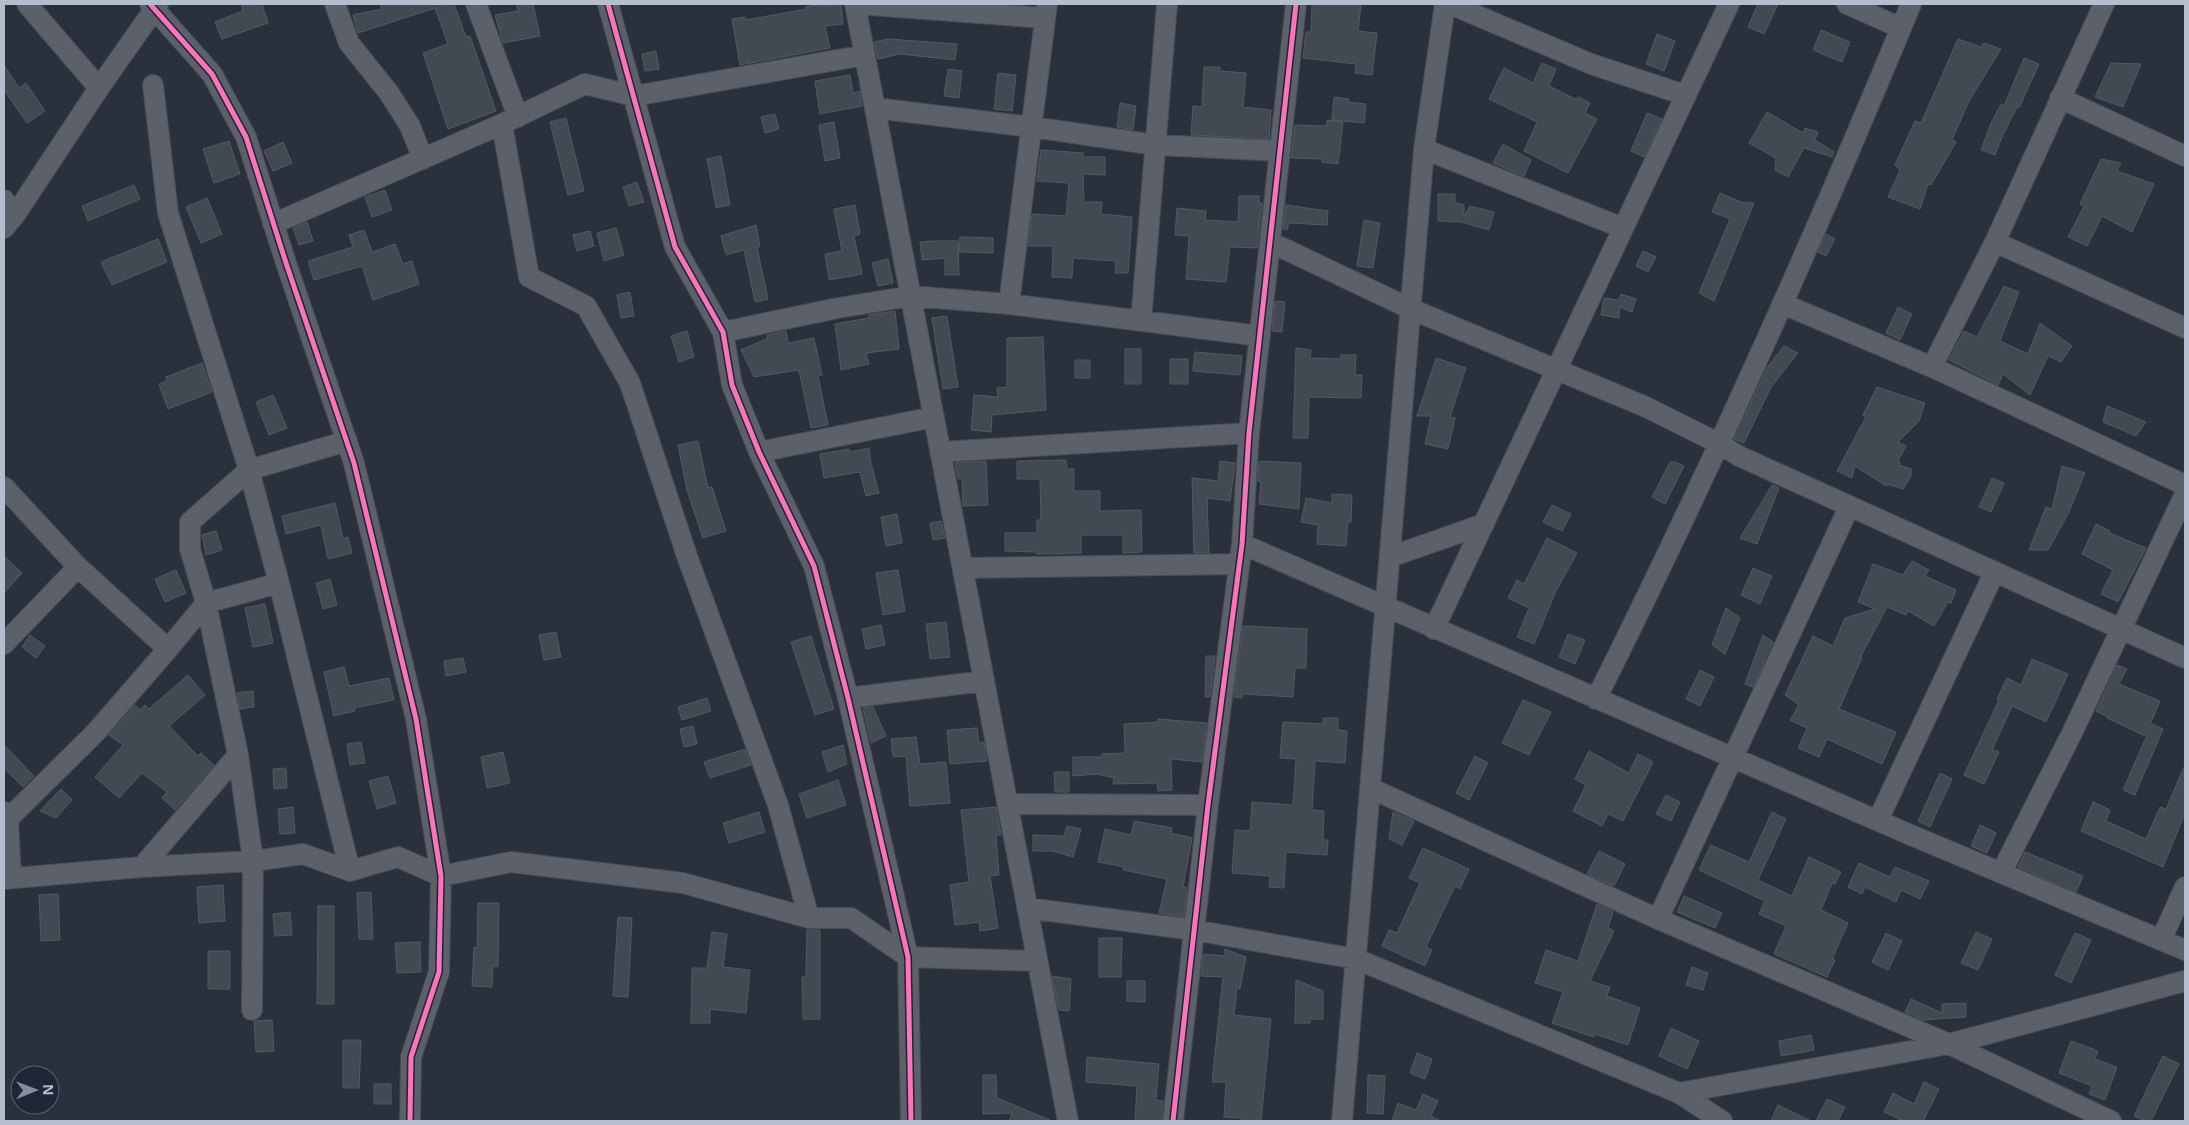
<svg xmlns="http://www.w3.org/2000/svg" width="2189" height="1125" viewBox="0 0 2189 1125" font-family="'Open Sans',sans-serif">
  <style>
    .building { fill: #434952; stroke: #525963 }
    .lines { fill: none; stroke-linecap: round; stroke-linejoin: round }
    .minor-casing { stroke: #474c54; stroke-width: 22 }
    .minor { stroke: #5b6069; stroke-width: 20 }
    .cycleway-casing { stroke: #1d2737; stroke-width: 8 }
    .cycleway { stroke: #fb73b8; stroke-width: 5 }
  </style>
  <rect width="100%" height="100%" fill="#2a313c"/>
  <!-- building -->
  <path class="building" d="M241,4H262L268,23L222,39L215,22L243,11Z
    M380,4H454L466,37L470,36L496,111L448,129L423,53L448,44L435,8L358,33L353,15L382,9Z
    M517,4H533L540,36L503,43L495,15L518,11Z
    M821,4V6L841,4L843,24L825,26L830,48L740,65L732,19L745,17L746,20L806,9L805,7Z
    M1312,4H1361L1358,31L1377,33L1372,75L1355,73L1356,64L1303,58L1306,32H1311Z
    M1758,4H1778L1764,34L1748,27Z
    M1821,30L1850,42L1842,62L1813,50Z
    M1657,34L1675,41L1664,71L1646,64Z
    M888,39L957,44L955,60L900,54L878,59L874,42Z
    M1958,39L1981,47L1984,43L2001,49L1969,101L1952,140L1956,142L1931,185L1928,184L1920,209L1888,197L1900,170L1895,165L1915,121L1921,123Z
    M656,51L659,69L645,71L642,54Z
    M2024,58L2039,64L2019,108L2017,107L2002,137L1995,155L1981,150L1992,121L2001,104L2004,106Z
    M1542,63L1556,69L1549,86L1577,100L1578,97L1590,103L1585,113L1597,119L1568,173L1524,151L1537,122L1489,99L1504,68L1533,83Z
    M2111,63L2141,64L2123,107L2095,97Z
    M4,65L19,88L26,83L45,111L27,123L4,90Z
    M1204,67H1220V71L1246,73L1243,107L1271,110L1269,139L1191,135L1193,106L1202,107Z
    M948,69L962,71L959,98L944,96Z
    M998,73L1016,75L1012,111L994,109Z
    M850,75L853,93L860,91L862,106L820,114L815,81Z
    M1334,97L1349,99L1348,102L1366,104L1364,123L1332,120Z
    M1120,103L1136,106L1133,130L1117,127Z
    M1767,112L1803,133L1805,128L1818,132L1815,140L1834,152L1832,157L1804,148L1788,177L1775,170L1776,158L1749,143Z
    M1647,113L1662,119L1644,157L1631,151Z
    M775,114L779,129L765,133L761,117Z
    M566,118L584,191L568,195L550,122Z
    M1327,120L1343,122L1338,164L1322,162V159L1291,158L1295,125L1326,126Z
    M834,122L840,158L825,161L819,125Z
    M229,141L240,174L214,183L203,149Z
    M283,142L292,163L273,171L264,151Z
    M1503,144L1531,160L1524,176L1493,163Z
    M1041,150L1083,153V157H1105V175L1083,174L1084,202H1102L1101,214L1132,217L1128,273H1115L1116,261L1073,258L1072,278L1052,277L1053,246H1028L1032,214L1066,216L1069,183L1037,181Z
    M721,156L730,205L716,208L707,159Z
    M2101,159L2121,163L2117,171L2154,184L2132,232L2102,216L2087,246L2068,237L2084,206L2080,204Z
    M637,182L644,202L629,206L623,187Z
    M134,185L140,199L88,221L82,206Z
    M385,190L392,210L372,217L365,197Z
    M1720,193L1741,202L1754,203L1714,301L1699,293L1730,219L1712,212Z
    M1438,194H1455V203L1464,205V216L1470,206L1494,212L1489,230L1461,222L1438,221Z
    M1239,196H1259V203H1262L1257,248L1230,247L1226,282L1186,279L1189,236L1175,235L1177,208L1206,211L1205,220L1238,222Z
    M207,198L222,234L201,243L186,207Z
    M855,205L860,234L854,236L862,274L829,280L825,254L842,251L834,209Z
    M1286,205L1328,211L1327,225L1288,223V229H1283Z
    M1364,220L1380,223L1373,268L1357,266Z
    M307,222L313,241L299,245L293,228Z
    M756,225L760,246L757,247L768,299L755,302L744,250L726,255L721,236Z
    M616,228L624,255L604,261L597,233Z
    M364,230L372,252L395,244L403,264L412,261L419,284L373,300L362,266L314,280L308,261L353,247L349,235Z
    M590,231L594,246L577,251L573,235Z
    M1826,234L1835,239L1826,256L1818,252Z
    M960,237L993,238V253L959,252Z
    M158,239L167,262L112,285L101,262Z
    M934,241H958L959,275H945V258L922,260L920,242Z
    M1643,251L1656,257L1648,272L1636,266Z
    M888,259L893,283L878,286L872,263Z
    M2004,286L2019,292L2000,341L2028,354L2040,323L2072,346L2061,362L2048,356L2030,395L2003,374L1998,385L1949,360L1964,331L1977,337Z
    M630,292L634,316L621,318L617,295Z
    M1621,294L1636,299L1632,312L1620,307L1619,318L1601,315L1604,298L1619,300Z
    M1275,301L1285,302L1282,332L1272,331Z
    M1898,307L1912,314L1900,340L1886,333Z
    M895,311L899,349L866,353L869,364L841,370L835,324L869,318V315Z
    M947,316L958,387L943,389L932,318Z
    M687,331L694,357L679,362L671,336Z
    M786,331L788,343L814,338L822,375L818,376L828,425L811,428L799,370L754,377L741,350L768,338L767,335Z
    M1043,337L1046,410L992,415L991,432L971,430L974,395L998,397L997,388L1007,387V338Z
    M1784,346L1798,353L1771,387L1744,443L1734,439L1768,366Z
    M1296,348L1311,350L1310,358L1341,359V355H1356L1355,375H1362L1361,398L1309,397L1308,438H1293Z
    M1125,349H1141V384H1125Z
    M1195,352L1242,356L1240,375L1193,371Z
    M1436,358L1466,368L1450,417L1455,418L1448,449L1425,444L1431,416H1417Z
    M1170,359H1188V384H1170Z
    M1075,360H1090V378H1075Z
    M202,363L212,392L168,409L159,384L167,381L166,377Z
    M1877,387L1925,403L1919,421L1898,442L1906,446L1898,461L1900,462L1899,465L1911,469V476L1903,489L1887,484L1886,486L1855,466L1852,478L1837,471L1866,417L1863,415Z
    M273,395L287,428L269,435L256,402Z
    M2107,406L2146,422L2136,436L2103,422Z
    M698,441L708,488L712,487L726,531L703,538L687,490L678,445Z
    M869,448L871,463L879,493L866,496L860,472L824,478L820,454L849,449L850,452Z
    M1066,460L1067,469H1074V491H1100V511L1141,510L1142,552L1123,553V535H1081V553L1037,554V552L1005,551V533H1037V520H1041L1040,479H1017V461Z
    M986,461L988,505L963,506L962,478L958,479L955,463Z
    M1220,461L1235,463L1230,501L1207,498L1209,553H1194L1192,478L1218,481Z
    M1259,461L1301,463L1299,509L1259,504L1261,482L1258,481Z
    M1670,462H1675L1684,466L1665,504L1652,497Z
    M2062,466L2085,473L2068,514L2048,550H2029L2046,507L2052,509Z
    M1992,478L2004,483L1991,512L1979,507Z
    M1772,485L1779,488L1757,544L1740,538Z
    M1332,494L1352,495L1351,522H1348L1346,546L1317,544L1318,525L1301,522L1306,498L1332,503Z
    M335,503L343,538L348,537L352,553L328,559L321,525L286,534L282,516Z
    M1552,505L1571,514L1562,531L1543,522Z
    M897,514L902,543L886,546L881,517Z
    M941,521L945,538L933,540L930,523Z
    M2096,524L2110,531L2109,533L2146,548L2118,602L2101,594L2113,570L2082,554Z
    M216,531L222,550L206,555L202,535Z
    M1547,538L1577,553L1556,591L1534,644L1517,637L1529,608L1508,598L1517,580L1524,584Z
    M4,556L22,573L4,593Z
    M1912,561L1929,570L1925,576L1956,590L1951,603L1948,602L1934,626L1908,611L1906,615L1887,607L1860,658H1862L1839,709L1896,732L1882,764L1827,739L1819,757L1798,748L1807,728L1790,720L1799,705L1785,695L1813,636L1833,646L1845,618L1875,609L1858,602L1873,564L1903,575Z
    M1753,568L1772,576L1760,604L1741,595Z
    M176,570L186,593L165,602L155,579Z
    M898,570L905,611L883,615L876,573Z
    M330,579L337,605L323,609L316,583Z
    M265,604L273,643L253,647L245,608Z
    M1726,608L1740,618L1725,654L1712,645Z
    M946,622L950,657L930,659L926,624Z
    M881,625L885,645L866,649L862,629Z
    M1243,626L1307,629L1306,668H1295L1293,697L1242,694V698L1234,697Z
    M556,632L561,657L544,660L539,635Z
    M1568,634L1585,640L1575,664L1559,657Z
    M30,635L45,646L36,658L22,647Z
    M1763,635L1773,642L1753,687L1745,684Z
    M811,636L834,709L815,715L791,642Z
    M1206,656H1215L1210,697H1205Z
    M463,658L466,672L446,676L444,661Z
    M2032,659L2068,674L2046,722L2012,706L1992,750L1999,752L1984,784L1964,775L1999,700L1997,699L2007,678L2021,685Z
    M2117,665L2127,669L2119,684L2160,701L2145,736L2107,718L2108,717L2096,711Z
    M344,667L349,686L389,678L394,700L354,708L355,711L334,716L324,672Z
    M1700,670L1714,677L1700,706L1686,699Z
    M188,675L205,695L169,726L198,756L201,753L214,765L175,810L162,798L167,792L142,773L119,798L95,777L123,745L109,735L135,705L140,710L145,705L149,709Z
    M253,691L254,707L240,709L237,693Z
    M707,698L711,711L682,720L678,707Z
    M1523,700L1551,712L1529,755L1502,743Z
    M873,707L886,736L871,743L863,708Z
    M1323,718H1338V730L1347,731L1345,763L1315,761L1312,810L1324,811L1323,840H1328L1327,855L1286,852L1284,888L1269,887L1270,876L1232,873L1235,830L1250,831L1252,802L1293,805L1296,759L1280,758L1283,722L1323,724Z
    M1158,719L1207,723L1202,762L1171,759L1172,790L1158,791L1157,783L1113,784L1114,778L1097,774L1073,776V757H1102V754L1125,753L1124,724L1158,722Z
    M2152,724L2163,729L2135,795L2123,790Z
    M693,726L697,744L684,747L680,729Z
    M977,728L979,743L984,742L987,761L950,764L947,730Z
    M916,737L920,764L946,762L950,803L910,806L906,757L893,756L891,739Z
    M361,742L365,763L350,765L347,744Z
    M4,745L34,776L23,787L4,768Z
    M843,745L847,764L828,772L822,752Z
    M745,749L751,765L710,778L704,762Z
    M1589,751L1629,773L1638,754L1653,762L1623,821L1608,814L1602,826L1573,811L1586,785L1575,779Z
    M503,752L510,783L487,788L481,757Z
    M1475,756L1488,763L1469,800L1456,793Z
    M2185,765V813L2163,867L2081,831L2093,802L2110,810L2106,821L2146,839L2160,807L2166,809Z
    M286,768L287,788L274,789L273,769Z
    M1054,772H1069V792H1055Z
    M1940,773L1952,779L1930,827L1918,821Z
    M388,776L396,803L377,809L369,781Z
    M838,780L846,805L807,818L799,794Z
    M61,789L72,800L56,818L40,811Z
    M1666,795L1680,802L1671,821L1656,814Z
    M293,807L295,833L280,834L278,809Z
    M996,807L1001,835H996L999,875L990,876L998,928L980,931L979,922L955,925L950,885L969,882L961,810Z
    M759,812L765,832L729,843L723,823Z
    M1393,812L1414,821L1402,845L1389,839Z
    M1772,812L1786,819L1758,880L1792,896L1809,857L1841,872L1835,884L1832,883L1821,910L1848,923L1832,959L1835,960L1827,977L1774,954L1786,926L1759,914L1765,901L1699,870L1711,845L1749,862Z
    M1134,821L1172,828L1171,833L1192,838L1183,887L1187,888L1184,917L1159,913L1167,879L1123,870L1124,867L1098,862L1105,829L1131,835Z
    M1980,825L1996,833L1987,853L1971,846Z
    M1067,826L1081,829L1073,857L1052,851H1033V835L1064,836Z
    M1423,848L1469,869L1460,889L1455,886L1426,947L1432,950L1425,966L1382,946L1389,930L1397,933L1420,883L1409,878Z
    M1599,851L1625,864L1614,886L1587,874Z
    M2025,852L2083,876L2076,892L2018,867Z
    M1859,863L1890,877L1895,867L1929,881L1920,899L1901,890L1896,902L1865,887L1862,894L1848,887Z
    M223,885L225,921L199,923L197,887Z
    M371,892L373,939H359L357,893Z
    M58,894L60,940L41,941L39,895Z
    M1684,896L1722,913L1715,928L1677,912Z
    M478,903H499L498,967L493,966L492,987L472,986L474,947L477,948Z
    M1597,904L1613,912L1608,928L1614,931L1590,981L1610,987L1607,996L1640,1008L1628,1045L1595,1034L1594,1037L1552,1023L1563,992L1535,983L1546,950L1578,961Z
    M318,906H334V1004H317Z
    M290,912L292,935L275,936L273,914Z
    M618,917L632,918L628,997L613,996Z
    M807,930H820V1019H803L802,977H806Z
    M712,932L727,934L723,967L750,970L746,1013L710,1009V1023H691L692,968H707Z
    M1976,932L1992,939L1978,970L1961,963Z
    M1886,933L1902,941L1888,970L1872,962Z
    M2075,933L2091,940L2071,983L2055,975Z
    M1099,938H1122L1121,977H1099Z
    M420,942L421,972L397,973L395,943Z
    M1225,949L1246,957L1240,989L1237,988L1234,1015L1271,1019L1261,1120L1257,1119V1121H1241V1118L1224,1117L1226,1082H1212L1223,977L1201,976L1203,954L1225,956Z
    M208,951H230V989H208Z
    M1692,967L1708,973L1703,990L1686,985Z
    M1052,976L1071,979L1069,1011L1059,1010Z
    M1296,980L1323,991V1019H1310V1023H1295Z
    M1127,981H1145V1002L1127,1001Z
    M1911,999L1942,1013V1004L1966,1003V1017L1923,1020L1905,1012Z
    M272,1020L274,1051L256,1052L254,1021Z
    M1671,1028L1699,1041L1687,1069L1659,1056Z
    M1811,1035L1814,1050L1781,1056L1779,1041Z
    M343,1040H361L359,1088H343Z
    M2071,1041L2098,1051L2095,1059L2117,1067L2105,1100L2089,1094L2092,1086L2059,1073Z
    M1417,1053L1432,1059L1425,1079L1410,1073Z
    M2163,1056L2179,1064L2151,1121H2145L2134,1116Z
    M1087,1057L1159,1064L1156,1100L1163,1101L1161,1121H1135L1137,1086L1086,1082Z
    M983,1075H996L997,1098L1052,1121H1009L1012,1113L983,1114Z
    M1368,1075L1385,1076L1383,1114L1367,1113Z
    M1924,1082L1939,1089L1923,1121H1903L1884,1112L1893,1093L1914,1104Z
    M374,1084H391V1104H374Z
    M1423,1094L1438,1101L1431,1116L1441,1121H1392L1398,1103L1416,1110Z
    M1827,1099L1845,1107L1838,1121H1816Z
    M1778,1105L1811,1121H1771Z"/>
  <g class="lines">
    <!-- minor casing -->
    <g class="minor-casing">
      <path id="minor" d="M27,4L99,88
        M150,4L212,74L246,137L286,263L354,463L416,719L441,876L439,972L411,1057L410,1121
        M335,4L349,43L389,93L410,126L423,159
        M476,4L518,117
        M608,4L675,247L723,332L732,385L759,452L814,566L848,698L908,957L911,1121
        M855,4L1068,1121
        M856,4L1045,18
        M1450,4L1591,64L1685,95
        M1847,4L1901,28
        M153,85L168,213L249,470L190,522V549L206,603L238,755L253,861L252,1010
        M2060,98L2185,156
        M875,108L1032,127L1156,145L1280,151
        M502,124L529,277L586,306L630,383L687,556L778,805L809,918
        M1424,149L1623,228
        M4,200L15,215
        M273,224L502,124L585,84L634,96L865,55
        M4,228L15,215L99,88L158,4
        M1270,242L1411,309L1646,407L1720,444L1739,456L2185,658
        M1995,242L2185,328
        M1009,304L1047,4
        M1783,304L1932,367L2185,485
        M1141,321L1167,4
        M723,332L838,308L911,296L1009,304L1260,336
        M1932,367L1995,242L2104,4
        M347,441L249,470L279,583L350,871
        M759,452L934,417
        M940,452L1249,433
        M4,487L78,567L168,649
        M1242,544L1906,833L2185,950
        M1390,557L1484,524
        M963,568L1239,564
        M1434,629L1729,4
        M4,644L78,567
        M848,698L984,681
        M1596,699C1710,472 1814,239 1911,4
        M1370,788L1658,919L1949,1044L2111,1121
        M1008,804L1208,805
        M4,812L8,819L11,877
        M8,819L96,732L168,649L206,603L279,583
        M1878,820L1994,573
        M142,867L238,755
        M2001,873L2072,733L2185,494
        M4,879L142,867L253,861L303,854L350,871L398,857L441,876L511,862L683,883L809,918H851L908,957L1037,961
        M1027,908L1194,930L1356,959L1679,1093L1722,1121
        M1658,919L1849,507
        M2161,940L2185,887
        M1679,1093L1949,1044L2185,981
        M1173,1121L1208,805L1242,544L1249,433L1296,4
        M1342,1121L1424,149L1445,4"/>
    </g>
    <!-- minor -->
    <use href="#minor" class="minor"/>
    <!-- cycleway casing -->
    <g class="cycleway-casing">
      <path id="cycleway" d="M150,4L212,74L246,137L286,263L354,463L416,719L441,876L439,972L411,1057L410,1121
        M608,4L675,247L723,332L732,385L759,452L814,566L848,698L908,957L911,1121
        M1173,1121L1208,805L1242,544L1249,433L1296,4"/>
    </g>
    <!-- cycleway -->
    <use href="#cycleway" class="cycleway"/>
  </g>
  <!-- border -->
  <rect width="2189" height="1125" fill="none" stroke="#b5becc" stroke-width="10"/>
  <!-- north arrow -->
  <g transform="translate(35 1090) rotate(89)"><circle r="24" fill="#1d2737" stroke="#5a6373"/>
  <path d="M0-4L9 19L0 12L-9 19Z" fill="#848d9a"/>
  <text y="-8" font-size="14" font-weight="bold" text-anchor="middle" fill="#b5becc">N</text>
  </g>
</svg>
